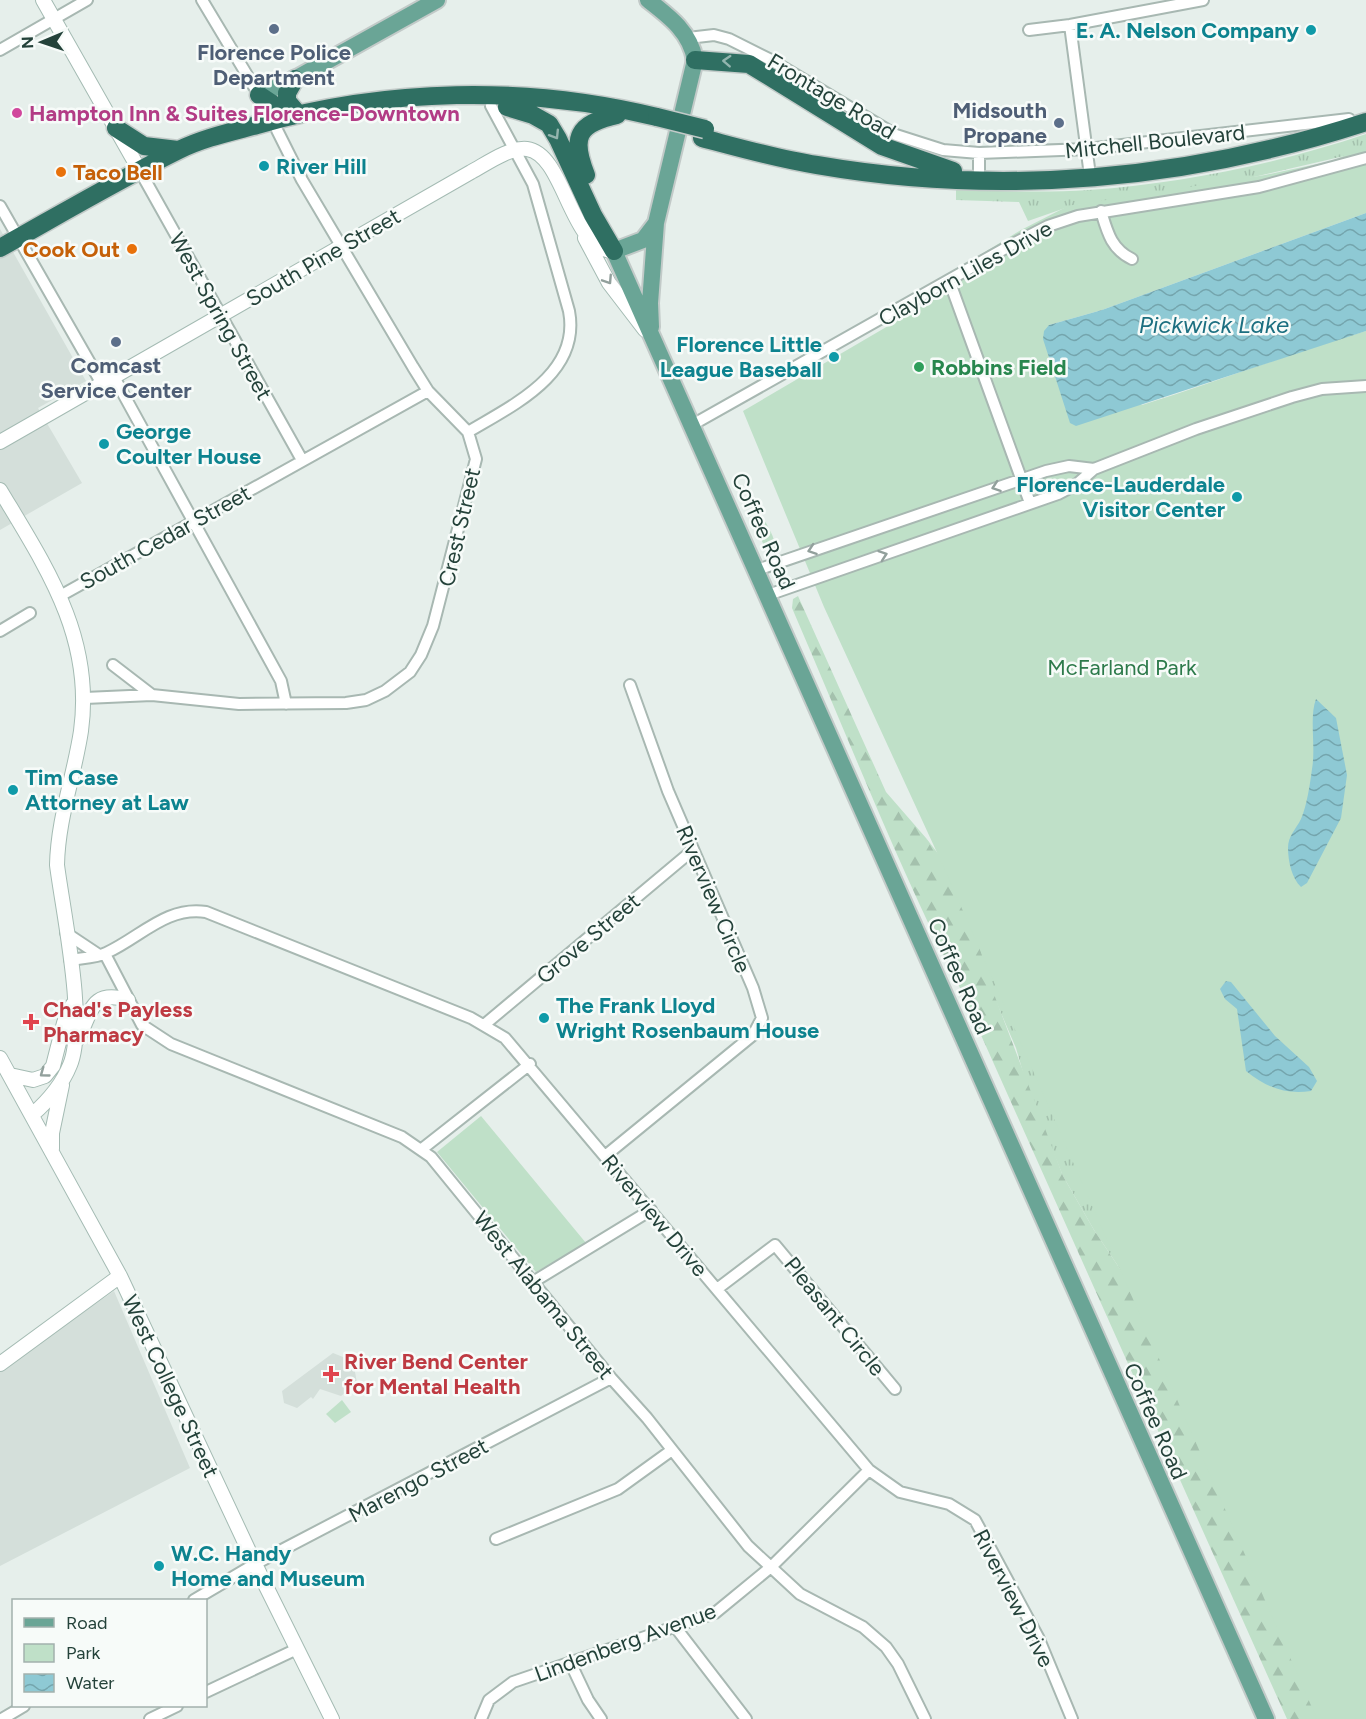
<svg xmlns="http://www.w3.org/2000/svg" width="1366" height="1719" viewBox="0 0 1366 1719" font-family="Figtree,sans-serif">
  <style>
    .built { fill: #d4dfda }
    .grass { fill: url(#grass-tufts) }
    .forest { fill: url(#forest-firs) }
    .park { fill: #bfe0c8 }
    .water { fill: url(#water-waves) }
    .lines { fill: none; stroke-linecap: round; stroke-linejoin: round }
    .street-casing { stroke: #a8b8b2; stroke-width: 14 }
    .secondary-casing { stroke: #a4bbb3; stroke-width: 16 }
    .primary-casing { stroke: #c2cac8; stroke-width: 20 }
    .highway-casing { stroke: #c2cac8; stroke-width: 21 }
    .street { stroke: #fff; stroke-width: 10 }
    .secondary { stroke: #fff; stroke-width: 14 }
    .primary { stroke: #6aa596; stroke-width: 16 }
    .highway { stroke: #2f6f62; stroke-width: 18 }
    .highway-bridge-casing { stroke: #c2cac8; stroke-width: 21; stroke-linecap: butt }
    .highway-bridge { stroke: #2f6f62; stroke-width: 18 }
    .oneway { stroke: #93b5ae }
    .oneway2 { stroke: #92a09c }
    .service-dot { fill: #5c6f8a; stroke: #f7fbf9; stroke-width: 2 }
    .culture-dot { fill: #0f9aa8; stroke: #f7fbf9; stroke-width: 2 }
    .hotel-dot { fill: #d1479c; stroke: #f7fbf9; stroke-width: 2 }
    .food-dot { fill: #e8710a; stroke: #f7fbf9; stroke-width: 2 }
    .leisure-dot { fill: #2e9e5b; stroke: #f7fbf9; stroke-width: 2 }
    .health-dot { fill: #e0444e; stroke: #f7fbf9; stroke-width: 2 }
    .labels { text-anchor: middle; stroke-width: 5; stroke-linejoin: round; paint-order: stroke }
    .culture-label { font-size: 22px; font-weight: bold; fill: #0d838f; stroke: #f7fbf9; text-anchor: start }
    .service-label { font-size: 22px; font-weight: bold; fill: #4e5e75; stroke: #f7fbf9 }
    .street-label { font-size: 22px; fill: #24423a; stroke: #f7fbf9 }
    .hotel-label { font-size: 22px; font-weight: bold; fill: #b23c85; stroke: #f7fbf9; text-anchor: start }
    .food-label { font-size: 22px; font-weight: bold; fill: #c56008; stroke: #f7fbf9; text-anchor: start }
    .leisure-label { font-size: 22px; font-weight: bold; fill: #27864d; stroke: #f7fbf9; text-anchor: start }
    .park-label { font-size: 22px; fill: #2d7a4b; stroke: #f7fbf9 }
    .health-label { font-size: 22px; font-weight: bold; fill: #be3a42; stroke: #f7fbf9; text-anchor: start }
    .water-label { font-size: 24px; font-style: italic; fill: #1c6f80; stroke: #f7fbf9 }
  </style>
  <defs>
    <pattern id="grass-tufts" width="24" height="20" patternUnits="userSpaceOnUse" patternTransform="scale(1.5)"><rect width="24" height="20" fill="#bfe0c8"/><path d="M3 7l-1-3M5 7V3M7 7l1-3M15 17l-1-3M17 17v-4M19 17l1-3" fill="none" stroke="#a4c1ad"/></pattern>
    <pattern id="forest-firs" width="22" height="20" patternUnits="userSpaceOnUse" patternTransform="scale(1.5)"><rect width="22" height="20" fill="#bfe0c8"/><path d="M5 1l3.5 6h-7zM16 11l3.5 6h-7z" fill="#a4c1ad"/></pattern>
    <pattern id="water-waves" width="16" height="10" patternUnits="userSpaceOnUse" patternTransform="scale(1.5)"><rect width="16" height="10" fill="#8ec9d4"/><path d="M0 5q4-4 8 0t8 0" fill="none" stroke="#74a5ad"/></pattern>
  </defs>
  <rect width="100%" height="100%" fill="#e6efeb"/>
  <!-- built -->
  <path class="built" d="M0,229L86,381L38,408L82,483L0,530Z
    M114,1291L190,1468L0,1566V1370Z
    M333,1353L353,1361L357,1383L341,1396L320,1389L313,1399L311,1397L297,1408L284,1403L282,1391Z"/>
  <!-- grass -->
  <path class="grass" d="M1366,134V149L1353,154L1228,183L1071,206L1028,221L1019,202L956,200V190C1001,191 1045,193 1089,190C1183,183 1277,164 1366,134Z
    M926,838L953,873L1128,1281L1094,1230L1063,1176L1029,1093L1016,1048Z"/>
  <!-- forest -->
  <path class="forest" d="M757,514L762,516C768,527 778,541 775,554H768L752,520Z
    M798,596L886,792L926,838L969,912L992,989L1063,1176L1094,1230L1128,1281L1346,1719H1287L960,988C897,864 847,735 792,608L793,599Z"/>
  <!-- park -->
  <path class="park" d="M1366,147V213L1102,310L1049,325L1142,405C1218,381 1291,353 1366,331V1719H1317L945,870L824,607L743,411L941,295L936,282L1021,230L1068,206L1265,175L1331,161Z
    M481,1116L586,1243L536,1272L437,1152Z
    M342,1400L351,1412L335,1423L326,1414Z"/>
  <!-- water -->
  <path class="water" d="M1366,213V331L1076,426L1070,423L1043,339L1044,331L1049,325L1102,310Z
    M1316,699L1336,718L1347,775L1341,818L1307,883L1301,887C1292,879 1288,861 1288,848C1288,836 1296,829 1301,819C1307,805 1310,784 1312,769C1316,747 1309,717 1316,699Z
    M1226,981L1231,982L1275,1036L1309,1067L1317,1081L1311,1091C1285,1095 1266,1087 1246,1071L1237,1009L1225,999L1220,989Z"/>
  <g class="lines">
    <!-- street casing -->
    <g class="street-casing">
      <path id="street" d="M202,0L259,95
        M1070,25L1089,168
        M1029,30L1070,25L1203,0
        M688,38L714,35L729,39L771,60L896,135L943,150L979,153L1087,149L1349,119
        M0,50L87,0
        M140,171L302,460
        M979,171V153
        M0,206L102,384
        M1101,211C1107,231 1111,249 1132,259
        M949,280L1030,503
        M114,377L281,681L286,704
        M692,425L1011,245L1048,226L1078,216L1259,187L1366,158
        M468,432C513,405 581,374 569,311L533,184L491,106
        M757,570L1046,471L1069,466L1094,469
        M768,595L1058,494L1077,484L1094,469L1196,429L1292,397L1322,389L1366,386
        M60,596L428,391
        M0,631L30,613
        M113,665L152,695
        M85,698L152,695L239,704L346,703L366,700L385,691L410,672L421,655L433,626L476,459L468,432L428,391L413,367L302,180L277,130
        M66,933L99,955
        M105,954L142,1025L171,1044L402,1137L431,1157L611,1378L647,1418L748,1546L800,1594L863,1627L886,1647L898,1664L925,1719
        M70,960C81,958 96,958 106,953C141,937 166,906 206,912L471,1018L505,1038L869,1470L900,1492L949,1504L975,1520L1038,1637L1072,1719
        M484,1025L693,850
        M422,1149L530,1064
        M605,1156L753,1035L762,1018L753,988L668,791L630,685
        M533,1282L651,1210
        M717,1289L775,1245L895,1389
        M496,1539L618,1489L672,1450
        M194,1600L255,1564L611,1378
        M676,1628L746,1719
        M570,1662L588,1700L601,1719
        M206,1692L297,1649
        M2,1719L24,1706
        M150,1719L177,1706
        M481,1719L489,1700L513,1682L715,1613L771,1567L869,1470"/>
    </g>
    <!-- secondary casing -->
    <g class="secondary-casing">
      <path id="secondary" d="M43,0L140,171
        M585,238L609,283L645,330
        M0,442L471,172C486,164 509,147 527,149C565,154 570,251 614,251
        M0,490C46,567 94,637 81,731C74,777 58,818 57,865C63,912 87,1024 70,1065C62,1085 48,1101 32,1115
        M78,1039C92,1012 90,989 128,1000
        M0,1058L120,1276L255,1564L332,1719
        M10,1075L33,1080L45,1076L53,1066L64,1023L73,1004
        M52,1149V1133L62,1085
        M0,1364L120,1276"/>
    </g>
    <!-- primary casing -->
    <g class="primary-casing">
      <path id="primary" d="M648,0C670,17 690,32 695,60L656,223L650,303L651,327
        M259,95L295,79L437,0
        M656,223L643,240L614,251L1266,1719"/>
    </g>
    <!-- highway casing -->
    <g class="highway-casing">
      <path id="highway" d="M695,60L749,64L882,146L953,171
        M295,79L287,93V101L298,114
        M259,95L274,105L298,114
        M507,107L533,115L549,124L558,139L593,215L614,251
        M116,128L144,146L178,150
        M702,138C740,148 778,159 817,165C1002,197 1188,180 1366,122
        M586,175C571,137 577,124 617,115
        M0,248C59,215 118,180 179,150C203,138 231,132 257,125C387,88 526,85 657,117"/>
    </g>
    <!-- street -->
    <use href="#street" class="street"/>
    <!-- secondary -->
    <use href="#secondary" class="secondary"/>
    <!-- primary -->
    <use href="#primary" class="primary"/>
    <!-- highway -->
    <use href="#highway" class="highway"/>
    <!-- highway-bridge casing -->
    <g class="highway-bridge-casing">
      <path id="highway-bridge" d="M657,117L705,129"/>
    </g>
    <!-- highway-bridge -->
    <use href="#highway-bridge" class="highway-bridge"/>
  </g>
  <!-- one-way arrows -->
  <defs><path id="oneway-chevron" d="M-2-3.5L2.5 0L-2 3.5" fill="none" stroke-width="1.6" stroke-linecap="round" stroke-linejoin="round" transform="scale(1.5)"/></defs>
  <g class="oneway">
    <use href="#oneway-chevron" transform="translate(727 61) rotate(-177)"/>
    <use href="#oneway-chevron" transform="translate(555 135) rotate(58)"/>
  </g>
  <g class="oneway2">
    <use href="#oneway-chevron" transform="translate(608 280) rotate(57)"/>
    <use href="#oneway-chevron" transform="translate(996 487) rotate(161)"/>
    <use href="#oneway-chevron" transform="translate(812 550) rotate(161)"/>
    <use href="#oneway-chevron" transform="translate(883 555) rotate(-19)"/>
    <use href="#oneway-chevron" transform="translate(44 1073) rotate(144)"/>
  </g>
  <!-- markers -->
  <g class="service-dot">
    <circle cx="274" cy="29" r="6"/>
    <circle cx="1059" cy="123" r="6"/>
    <circle cx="116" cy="342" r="6"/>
  </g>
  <g class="culture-dot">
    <circle cx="1311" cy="30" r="6"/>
    <circle cx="264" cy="166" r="6"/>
    <circle cx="834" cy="357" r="6"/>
    <circle cx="104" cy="444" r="6"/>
    <circle cx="1237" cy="497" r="6"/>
    <circle cx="13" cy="790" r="6"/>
    <circle cx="544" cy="1018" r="6"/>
    <circle cx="159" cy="1566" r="6"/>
  </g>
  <circle class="hotel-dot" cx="17" cy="113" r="6"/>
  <g class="food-dot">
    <circle cx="61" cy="172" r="6"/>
    <circle cx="132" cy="249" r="6"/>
  </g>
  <circle class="leisure-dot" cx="919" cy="367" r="6"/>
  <g class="health-dot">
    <path d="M28 1013h6v6h6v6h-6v6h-6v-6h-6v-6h6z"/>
    <path d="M328 1365h6v6h6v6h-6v6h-6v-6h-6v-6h6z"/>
  </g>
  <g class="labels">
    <!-- culture labels -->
    <g class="culture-label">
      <text x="1299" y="38" text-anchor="end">E. A. Nelson Company</text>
      <text x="276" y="174">River Hill</text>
      <text x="822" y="352" text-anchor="end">Florence Little<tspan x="822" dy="25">League Baseball</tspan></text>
      <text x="116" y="439">George<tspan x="116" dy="25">Coulter House</tspan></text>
      <text x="1225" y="492" text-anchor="end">Florence-Lauderdale<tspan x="1225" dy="25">Visitor Center</tspan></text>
      <text x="25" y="785">Tim Case<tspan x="25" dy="25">Attorney at Law</tspan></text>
      <text x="556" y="1013">The Frank Lloyd<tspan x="556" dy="25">Wright Rosenbaum House</tspan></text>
      <text x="171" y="1561">W.C. Handy<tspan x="171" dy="25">Home and Museum</tspan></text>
    </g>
    <!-- service labels -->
    <g class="service-label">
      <text x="274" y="60">Florence Police<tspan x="274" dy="25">Department</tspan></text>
      <text x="1047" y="118" text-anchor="end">Midsouth<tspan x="1047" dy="25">Propane</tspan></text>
      <text x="116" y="373">Comcast<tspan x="116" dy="25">Service Center</tspan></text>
    </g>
    <!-- street labels -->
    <g class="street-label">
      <text transform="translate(832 96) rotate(31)" y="8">Frontage Road</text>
      <text transform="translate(1155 141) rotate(-6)" y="8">Mitchell Boulevard</text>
      <text transform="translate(323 257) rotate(-30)" y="8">South Pine Street</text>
      <text transform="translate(965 273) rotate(-29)" y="8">Clayborn Liles Drive</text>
      <text transform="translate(221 316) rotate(61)" y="8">West Spring Street</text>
      <text transform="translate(459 527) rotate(-77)" y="8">Crest Street</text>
      <text transform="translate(764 531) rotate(66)" y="8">Coffee Road</text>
      <text transform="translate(165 537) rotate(-29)" y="8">South Cedar Street</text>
      <text transform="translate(714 899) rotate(67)" y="8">Riverview Circle</text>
      <text transform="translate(588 938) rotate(-40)" y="8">Grove Street</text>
      <text transform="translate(960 976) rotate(66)" y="8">Coffee Road</text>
      <text transform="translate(655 1215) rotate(50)" y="8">Riverview Drive</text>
      <text transform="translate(544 1295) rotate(51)" y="8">West Alabama Street</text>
      <text transform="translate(835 1316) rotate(51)" y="8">Pleasant Circle</text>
      <text transform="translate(171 1386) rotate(65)" y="8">West College Street</text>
      <text transform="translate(1156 1421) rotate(66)" y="8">Coffee Road</text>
      <text transform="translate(418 1480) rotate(-28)" y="8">Marengo Street</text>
      <text transform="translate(1014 1598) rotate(63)" y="8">Riverview Drive</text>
      <text transform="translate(625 1642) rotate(-20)" y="8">Lindenberg Avenue</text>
    </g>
    <!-- hotel labels -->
    <g class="hotel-label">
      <text x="29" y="121">Hampton Inn &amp; Suites Florence-Downtown</text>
    </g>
    <!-- food labels -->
    <g class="food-label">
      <text x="73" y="180">Taco Bell</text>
      <text x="120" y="257" text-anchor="end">Cook Out</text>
    </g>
    <!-- leisure labels -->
    <g class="leisure-label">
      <text x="931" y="375">Robbins Field</text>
    </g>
    <!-- park labels -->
    <g class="park-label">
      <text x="1122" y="675">McFarland Park</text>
    </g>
    <!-- health labels -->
    <g class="health-label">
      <text x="43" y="1017">Chad's Payless<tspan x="43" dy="25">Pharmacy</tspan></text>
      <text x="344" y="1369">River Bend Center<tspan x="344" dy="25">for Mental Health</tspan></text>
    </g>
    <!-- water labels -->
    <g class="water-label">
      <text x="1214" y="333">Pickwick Lake</text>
    </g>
  </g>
  <!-- legend -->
  <rect x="12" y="1599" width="195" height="108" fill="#f7fbf9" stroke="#a3b1ad" stroke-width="1.5"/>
  <rect x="24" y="1618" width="30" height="9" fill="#6aa596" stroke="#a3b1ad" stroke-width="1.5"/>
  <text x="66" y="1629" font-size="18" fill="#24423a">Road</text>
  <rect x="24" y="1644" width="30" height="18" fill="#bfe0c8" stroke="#a3b1ad" stroke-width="1.5"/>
  <text x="66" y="1659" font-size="18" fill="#24423a">Park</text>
  <rect x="24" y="1674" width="30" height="18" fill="url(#water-waves)" stroke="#a3b1ad" stroke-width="1.5"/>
  <text x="66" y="1689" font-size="18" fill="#24423a">Water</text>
  <!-- north arrow -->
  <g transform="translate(42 42) rotate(268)" stroke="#f7fbf9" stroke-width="4.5" paint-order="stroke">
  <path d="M0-4.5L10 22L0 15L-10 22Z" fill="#24423a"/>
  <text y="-9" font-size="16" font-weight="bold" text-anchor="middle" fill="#24423a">N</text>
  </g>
</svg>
